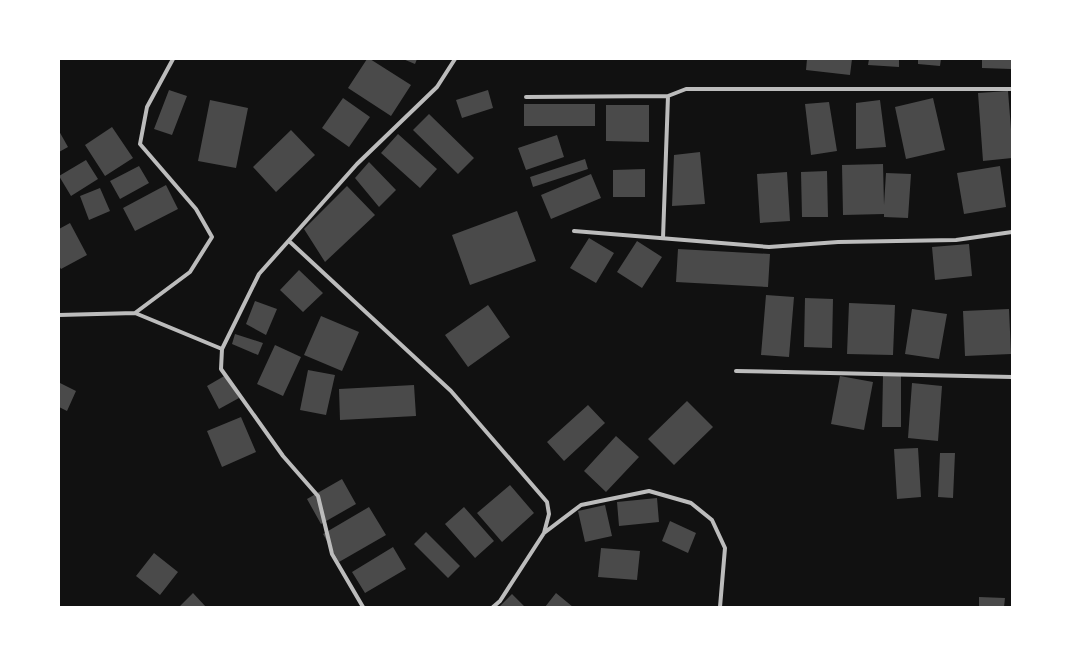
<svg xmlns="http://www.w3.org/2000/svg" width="1071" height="666" viewBox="0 0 1071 666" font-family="'Exo 2',sans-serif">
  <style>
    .building { fill: #4a4a4a }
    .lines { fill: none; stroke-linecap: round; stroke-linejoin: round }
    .minor { stroke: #bcbcbc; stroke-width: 4 }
  </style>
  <rect width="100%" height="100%" fill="#111"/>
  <!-- building -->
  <path class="building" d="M367,59H370L411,85L391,116L348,88Z
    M403,59H417L415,64Z
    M807,59H852L850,75L806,70Z
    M869,59H899V67L868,65Z
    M918,59H941L940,66L918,64Z
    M982,59H1011V69L982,68Z
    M169,90L187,96L172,135L154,129Z
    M488,90L493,108L462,118L456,100Z
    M1008,91L1012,142V158L983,161L978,93Z
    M343,98L370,117L349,147L322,128Z
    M933,98L945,150L906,159L895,107Z
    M210,100L248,108L236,168L198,161Z
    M880,100L886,147L856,149V103Z
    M829,102L837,151L811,155L805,104Z
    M524,104H595V126H524Z
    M606,105H649V142L606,141Z
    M429,114L474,158L458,174L413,130Z
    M112,127L133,158L105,176L85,145Z
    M291,130L315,155L276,192L253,167Z
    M59,131L68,147L59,152Z
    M398,134L437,169L420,188L381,153Z
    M557,135L564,157L526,170L518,148Z
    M700,152L705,204L672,206L674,155Z
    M585,159L588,169L533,187L530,177Z
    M86,160L98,179L71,196L59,176Z
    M369,162L396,190L379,207L355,178Z
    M883,164L884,205L886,173L911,174L908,218L884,217V214L843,215L842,165Z
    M139,166L149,183L120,199L110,181Z
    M1000,166L1006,207L964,214L957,173Z
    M645,169V197H613V170Z
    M827,171L828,217H802L801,172Z
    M787,172L790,221L760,223L757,174Z
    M591,174L601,198L551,219L541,195Z
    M166,185L178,209L135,231L123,208Z
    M347,186L375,215L325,262L304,229Z
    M100,188L110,211L89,220L80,196Z
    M517,211L536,261L470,285L452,235Z
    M70,223L87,255L61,269L59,266V229Z
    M589,238L614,253L596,283L570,268Z
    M637,241L662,257L642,288L617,272Z
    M969,244L972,276L935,280L932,247Z
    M678,249L770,254L768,287L676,282Z
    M299,270L323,293L303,312L280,290Z
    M766,295L794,297L789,357L761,355Z
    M805,298L833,299L832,348L804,347Z
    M255,301L277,309L266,335L246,324Z
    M849,303L895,305L893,355L847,354Z
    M488,305L510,337L468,367L445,335Z
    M912,309L947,314L939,359L905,354Z
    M1009,309L1011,354L965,356L963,311Z
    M321,316L359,332L342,371L304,355Z
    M235,334L263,343L258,355L232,344Z
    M275,345L301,357L283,396L257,384Z
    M308,370L335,375L326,415L300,410Z
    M226,375L239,398L219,409L207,386Z
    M883,375H901V427H882Z
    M840,376L873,382L864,430L831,424Z
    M60,383L76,391L67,411L59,407V386Z
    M912,383L942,386L938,441L908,438Z
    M414,385L416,416L340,420L339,389Z
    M687,401L713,427L674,465L648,439Z
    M588,405L605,423L564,461L547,442Z
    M241,417L256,452L222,467L207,431Z
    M616,436L639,457L606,492L584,471Z
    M918,448L921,497L897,499L894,449Z
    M940,453H955L953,498L938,497Z
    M342,479L356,504L321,524L307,499Z
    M510,485L534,513L502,542L477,513Z
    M657,498L659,522L619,526L617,502Z
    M605,505L612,536L585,542L578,511Z
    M369,507L386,535L339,562L323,534Z
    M464,507L494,541L475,558L445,524Z
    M670,521L696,533L688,553L662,541Z
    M426,532L460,566L448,578L414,544Z
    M393,547L406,569L365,593L352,572Z
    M601,548L640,551L637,580L598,577Z
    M154,553L178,572L160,595L136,576Z
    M193,593L206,607H179Z
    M556,593L573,607H545Z
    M512,594L525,607H499Z
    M979,597L1005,598L1004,607H979Z"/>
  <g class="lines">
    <!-- minor -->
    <path class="minor" d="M526,97L668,96
      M574,231L769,247L838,242L956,240L1012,232
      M663,238L668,96L686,89H1012
      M289,241L451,391L547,502L549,514L544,533
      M135,313L222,349
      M59,315L135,313L190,272L212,237L196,209L140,144L147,107L173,59
      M736,371L1012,377
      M363,607L332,554L318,496L283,456L221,369L222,349L259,274L357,164L437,87L455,59
      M493,607L500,601L544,533L581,505L649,491L691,503L712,520L725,548L720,607"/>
  </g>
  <!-- border -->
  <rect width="1071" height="666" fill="none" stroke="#ffffff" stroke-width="120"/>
</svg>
